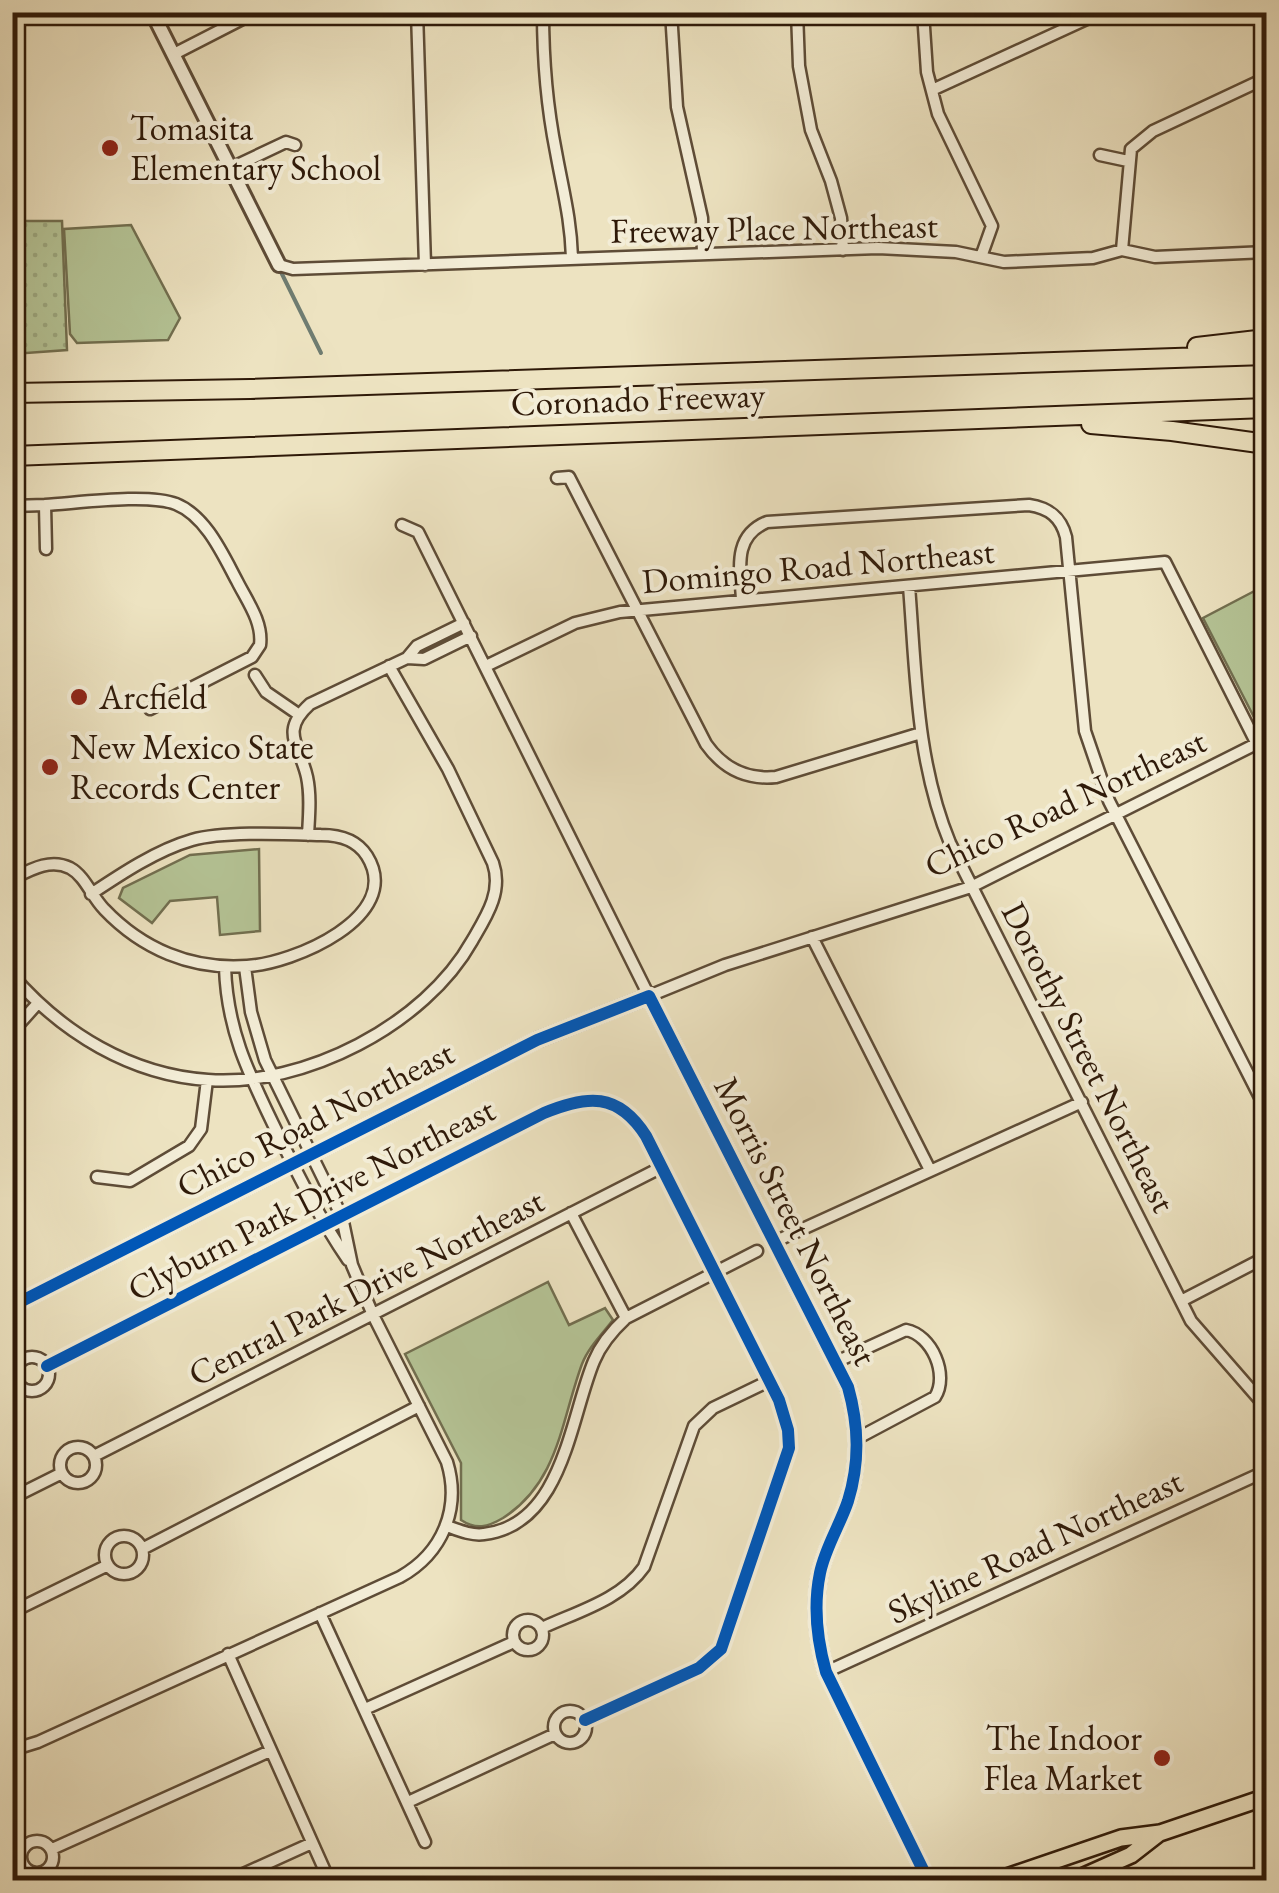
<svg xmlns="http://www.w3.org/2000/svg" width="1279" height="1893" viewBox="0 0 1279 1893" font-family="'EB Garamond',serif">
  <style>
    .grass { fill: url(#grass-dots); stroke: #726f50; stroke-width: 2.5 }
    .park { fill: #b5c496; stroke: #726f50; stroke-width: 2.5 }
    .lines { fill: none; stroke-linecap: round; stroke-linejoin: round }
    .stream { stroke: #6f7c71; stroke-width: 4 }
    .minor-casing { stroke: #5e4c37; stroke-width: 15 }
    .tertiary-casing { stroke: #5e4c37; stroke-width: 18 }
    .primary-casing { stroke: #2f1a09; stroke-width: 20 }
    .motorway-casing { stroke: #2f1a09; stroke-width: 22 }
    .minor { stroke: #f3edd7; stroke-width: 10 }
    .tertiary { stroke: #f3edd7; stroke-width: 12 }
    .primary { stroke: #ede3c1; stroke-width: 15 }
    .motorway { stroke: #ede3c1; stroke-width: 18 }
    .cycleway-casing { stroke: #f3edd7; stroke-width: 19 }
    .cycleway { stroke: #0057b8; stroke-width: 12 }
    .poi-dot { fill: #8f2418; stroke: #f3edd7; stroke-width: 4 }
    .labels { text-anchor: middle; stroke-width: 8; stroke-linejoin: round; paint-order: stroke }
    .poi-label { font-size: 35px; fill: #2f1a09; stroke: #f3edd7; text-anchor: start }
    .street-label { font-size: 35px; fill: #2f1a09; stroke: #f3edd7 }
  </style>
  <defs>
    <pattern id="grass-dots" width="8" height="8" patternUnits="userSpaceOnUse" patternTransform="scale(2.5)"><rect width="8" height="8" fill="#b5c496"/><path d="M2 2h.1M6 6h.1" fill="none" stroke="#9ca880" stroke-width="1.8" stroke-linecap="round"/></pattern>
  </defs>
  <rect width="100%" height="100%" fill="#ede3c1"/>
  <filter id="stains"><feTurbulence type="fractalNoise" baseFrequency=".002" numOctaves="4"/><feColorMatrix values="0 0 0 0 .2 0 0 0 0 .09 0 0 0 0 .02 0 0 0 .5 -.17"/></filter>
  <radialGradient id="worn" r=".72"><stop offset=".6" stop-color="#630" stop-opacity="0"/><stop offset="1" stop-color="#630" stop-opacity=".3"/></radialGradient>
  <!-- grass -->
  <path class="grass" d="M13,221H62L67,350L13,354Z"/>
  <!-- park -->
  <path class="park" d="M131,225L180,318L168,340L77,343L70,334L64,229Z
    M1266,585V727L1258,725L1203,618Z
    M259,849L260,931L220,935L217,897L170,901L152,923L119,898L123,888L190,855Z
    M548,1282L569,1325L605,1308L613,1320C602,1334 588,1348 582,1364C561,1421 559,1482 503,1518C488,1527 476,1530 461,1520V1463L405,1354Z"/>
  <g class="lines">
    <!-- stream -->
    <path class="stream" d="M279,268L321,353"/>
    <!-- minor casing -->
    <g class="minor-casing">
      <path id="minor" d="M417,12L425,265
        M543,12C543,59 547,107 556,152C563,191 571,219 572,259
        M671,12L677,107L702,218L703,254
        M797,12L799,66L811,130L831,181L841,218L843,250
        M923,12L927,72L938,114L992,226L981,257
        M174,54L256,12
        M932,90L1102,12
        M1100,155L1128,161
        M231,168L286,142L295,145
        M1122,250L1131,149L1153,131L1266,78
        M279,265L293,269L878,248L956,252L1004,262L1093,258L1122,250L1155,257L1266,252
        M557,478L569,477L706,744C723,768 746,780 776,777L921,733
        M45,505C78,503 148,493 176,504C206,516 223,555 237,581C247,601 263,622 260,645L252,657L150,709
        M12,506L45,505L46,549
        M402,525L418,532L649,996L725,965L971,887L1266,739
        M909,586C916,673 916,761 950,843L1191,1321L1266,1407
        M742,599C740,568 733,536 767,522L1029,505C1049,508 1061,517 1066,537L1085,731L1109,801L1266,1109
        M407,658L424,659L471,636
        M486,666L575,623L620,612L1165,562L1266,762
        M255,675L266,692L298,714
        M308,835C309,816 311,796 307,777C300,745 279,732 310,704L407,658L417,646L464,623
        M12,879C30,870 50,858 70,868C85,876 92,897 104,909C142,949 191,970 247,966C292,964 405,917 367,856C357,840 339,835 321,835C287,834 224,831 192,840C157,850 121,874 91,894
        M812,937L930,1170
        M225,967C227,1031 249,1074 276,1130C298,1175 320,1219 348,1260
        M12,975C62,1033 131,1075 208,1080C304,1087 425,1025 472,941C486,917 503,892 493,863L448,769L389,666
        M12,1032L38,1003
        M97,1177L130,1181L189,1146L201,1129L207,1080
        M571,1213L626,1318
        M774,1242L1082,1102
        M1181,1301L1266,1257
        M15 1374a17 17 0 1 1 34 0a17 17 0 1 1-34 0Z
        M836,1362L906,1330C932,1335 949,1375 935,1397L858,1438
        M47,1366L544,1113C587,1095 618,1092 646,1136L779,1400L788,1430L789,1448L721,1649L699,1668L585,1720
        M60 1465a18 18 0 1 1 36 0a18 18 0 1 1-36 0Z
        M94,1456L662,1167
        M12,1498L62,1473
        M447,1526C458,1530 472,1536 484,1534C563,1525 570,1418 594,1361C601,1344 612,1331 626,1318L757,1251
        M105 1555a19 19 0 1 1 38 0a19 19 0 1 1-38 0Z
        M142,1549L419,1406
        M12,1612L108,1565
        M320,1613L425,1842
        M513 1635a15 15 0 1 1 30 0a15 15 0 1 1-30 0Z
        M542,1628C576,1612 621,1600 644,1567L694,1426L713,1408L769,1381
        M228,1654L329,1880
        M826,1672L1266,1471
        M365,1709L514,1642
        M554 1727a16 16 0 1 1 32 0a16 16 0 1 1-32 0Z
        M12,1750L38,1742L400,1577C443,1553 461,1508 447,1462L373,1315L352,1265L342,1217L265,1060L251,1012L245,967
        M408,1802L555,1734
        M21 1857a16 16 0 1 1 32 0a16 16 0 1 1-32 0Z
        M52,1849L270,1751
        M230,1880L312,1843"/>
    </g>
    <!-- tertiary casing -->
    <g class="tertiary-casing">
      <path id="tertiary" d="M152,12L279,265
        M12,1306L537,1040L649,996L848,1387C859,1426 860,1462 848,1501C840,1525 825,1548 820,1573C813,1607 817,1640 826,1672L928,1880"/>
    </g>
    <!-- primary casing -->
    <g class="primary-casing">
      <path id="primary" d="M998,1880L1121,1838L1160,1833L1266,1797
        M1075,1880L1131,1855L1158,1834"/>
    </g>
    <!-- motorway casing -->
    <g class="motorway-casing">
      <path id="motorway" d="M1197,347L1266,339
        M12,393L250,389L1266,355
        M1091,424L1172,431L1266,444
        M12,456L1266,408"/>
    </g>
    <!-- minor -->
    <use href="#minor" class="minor"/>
    <!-- tertiary -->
    <use href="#tertiary" class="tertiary"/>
    <!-- primary -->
    <use href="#primary" class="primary"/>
    <!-- motorway -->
    <use href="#motorway" class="motorway"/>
    <!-- cycleway casing -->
    <g class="cycleway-casing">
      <path id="cycleway" d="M12,1306L537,1040L649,996L848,1387C859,1426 860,1462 848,1501C840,1525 825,1548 820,1573C813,1607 817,1640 826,1672L928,1880
        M47,1366L544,1113C587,1095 618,1092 646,1136L779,1400L788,1430L789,1448L721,1649L699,1668L585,1720"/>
    </g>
    <!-- cycleway -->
    <use href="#cycleway" class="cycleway"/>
  </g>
  <!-- markers -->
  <g class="poi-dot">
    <circle cx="110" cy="148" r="10"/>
    <circle cx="79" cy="697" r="10"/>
    <circle cx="50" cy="767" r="10"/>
    <circle cx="1162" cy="1758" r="10"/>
  </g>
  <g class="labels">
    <!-- poi labels -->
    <g class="poi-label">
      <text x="130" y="140">Tomasita<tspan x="130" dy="40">Elementary School</tspan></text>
      <text x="99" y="709">Arcfield</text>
      <text x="70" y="759">New Mexico State<tspan x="70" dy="40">Records Center</tspan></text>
      <text x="1142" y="1750" text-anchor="end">The Indoor<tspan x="1142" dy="40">Flea Market</tspan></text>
    </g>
    <!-- street labels -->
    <g class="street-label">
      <text transform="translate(774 228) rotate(-1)" y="12">Freeway Place Northeast</text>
      <text transform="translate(638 399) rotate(-2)" y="12">Coronado Freeway</text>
      <text transform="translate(818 566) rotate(-5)" y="12">Domingo Road Northeast</text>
      <text transform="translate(1065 803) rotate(-25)" y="12">Chico Road Northeast</text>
      <text transform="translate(1089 1057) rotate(63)" y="12">Dorothy Street Northeast</text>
      <text transform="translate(315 1119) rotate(-27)" y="12">Chico Road Northeast</text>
      <text transform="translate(311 1199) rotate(-27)" y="12">Clyburn Park Drive Northeast</text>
      <text transform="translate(796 1221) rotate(63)" y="12">Morris Street Northeast</text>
      <text transform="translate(366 1287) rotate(-27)" y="12">Central Park Drive Northeast</text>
      <text transform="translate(1035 1546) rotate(-25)" y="12">Skyline Road Northeast</text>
    </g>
  </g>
  <!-- margin -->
  <rect width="1279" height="1893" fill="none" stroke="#ede3c1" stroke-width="50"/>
  <rect x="15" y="15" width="1249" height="1863" fill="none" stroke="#2f1a09" stroke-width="5"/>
  <rect x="25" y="25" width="1229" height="1843" fill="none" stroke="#2f1a09" stroke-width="2.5"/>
  <rect width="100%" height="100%" filter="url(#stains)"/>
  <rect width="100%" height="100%" fill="url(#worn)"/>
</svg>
